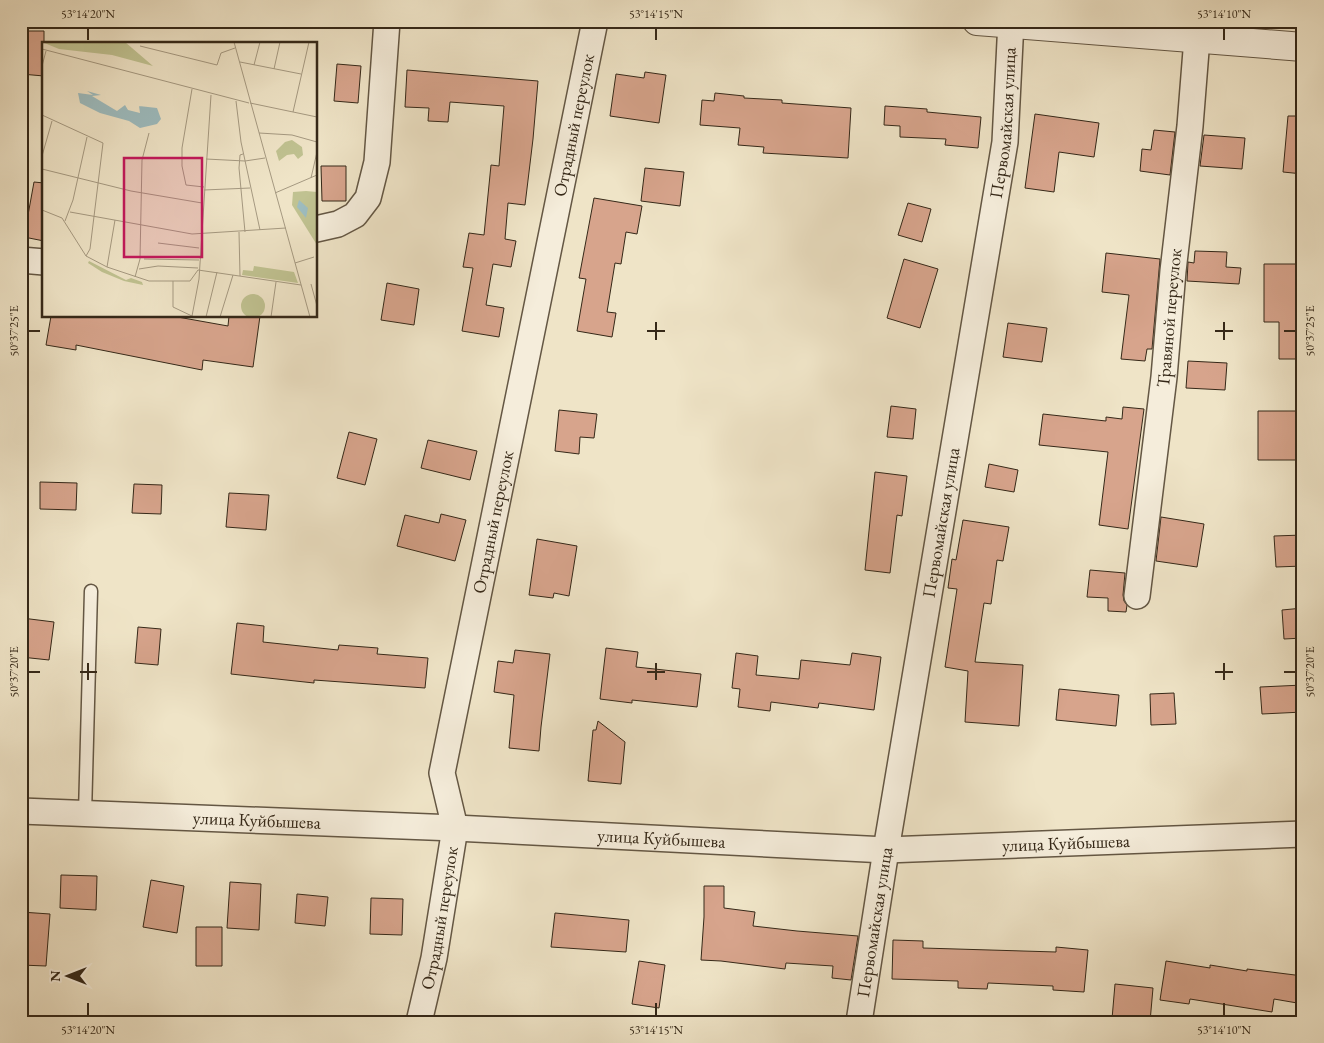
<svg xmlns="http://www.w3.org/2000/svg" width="1324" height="1043" viewBox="0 0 1324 1043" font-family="'EB Garamond',serif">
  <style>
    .building { fill: #d7a48c; stroke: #352818 }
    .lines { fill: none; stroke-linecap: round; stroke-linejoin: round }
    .service-casing { stroke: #645744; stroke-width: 15 }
    .minor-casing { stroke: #645744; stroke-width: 28 }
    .tertiary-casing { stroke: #645744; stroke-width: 30 }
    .service { stroke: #f5eddb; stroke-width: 12 }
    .minor { stroke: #f5eddb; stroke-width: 25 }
    .tertiary { stroke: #f5eddb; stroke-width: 28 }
    .ticks { fill: none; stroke: #352818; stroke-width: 2 }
    .labels { text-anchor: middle; stroke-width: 4.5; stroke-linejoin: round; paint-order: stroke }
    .street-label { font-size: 18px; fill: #352818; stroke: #f5eddb }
    .inset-road { fill: none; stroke: #a59981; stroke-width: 1 }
    .view { fill: #c2185b; fill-opacity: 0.15; stroke: #c2185b; stroke-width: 2.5 }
    .inset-edge { fill: none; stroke: #352818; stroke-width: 2.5 }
    .neatline { fill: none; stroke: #352818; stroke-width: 2 }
    .ticks-label { font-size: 12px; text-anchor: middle; fill: #352818 }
  </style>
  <rect width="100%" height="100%" fill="#efe4c7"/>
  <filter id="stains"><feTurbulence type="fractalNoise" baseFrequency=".004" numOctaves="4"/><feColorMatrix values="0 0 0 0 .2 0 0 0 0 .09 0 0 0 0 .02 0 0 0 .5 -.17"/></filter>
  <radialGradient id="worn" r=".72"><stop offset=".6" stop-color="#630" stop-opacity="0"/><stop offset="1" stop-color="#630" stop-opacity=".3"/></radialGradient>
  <!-- building -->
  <path class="building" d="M21,31H44V76L21,74Z
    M337,64L361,66L358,103L334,101Z
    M407,70L538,81L533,139L525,205L508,203L505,239L516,241L511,267L493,264L486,305L504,308L499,337L462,331L473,268L463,267L469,233L484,235L491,165L499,166L504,106L450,102L448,122L428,121L429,108L405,107Z
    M645,72L666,75L659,123L610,116L616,74L644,78Z
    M715,93L744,96V98L782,100V103L851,108L848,158L763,153L764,147L738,145L740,128L700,125L702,100L714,101Z
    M885,106L927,109V112L981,117L978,148L945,145L946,139L900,137V126L884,125Z
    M1035,114L1099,123L1094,157L1059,152L1054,192L1025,188Z
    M1288,116H1303V174L1283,172Z
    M1154,130L1175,132L1170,175L1140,171L1142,149L1151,150Z
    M1204,135L1245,138L1242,169L1200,166Z
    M321,166H346V201H322Z
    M645,168L684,172L680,206L641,201Z
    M34,182L44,183V241L24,237Z
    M594,198L642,206L637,234L626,232L621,264L615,263L607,312L616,313L612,337L577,331L586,279L579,278Z
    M908,203L931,209L922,242L898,235Z
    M1195,251L1227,252L1226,267L1241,268L1239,284L1187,281L1188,262L1194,263Z
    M1106,253L1160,259L1152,349H1147L1145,361L1121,359L1129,295L1102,292Z
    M904,259L938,269L920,328L887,318Z
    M1264,264H1303V359H1279V322H1264Z
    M387,283L419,289L414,325L381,320Z
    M51,316H172L228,326L229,316H260L253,367L203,360L202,370L76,345V350L46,345Z
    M1008,323L1047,328L1042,362L1003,357Z
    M1188,361L1227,363L1225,390L1186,388Z
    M891,406L916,409L913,439L887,437Z
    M1123,407L1144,409L1128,529L1099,525L1108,452L1039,445L1043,414L1106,421V417L1122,419Z
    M559,410L597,414L594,438L580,437L579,454L555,451Z
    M1258,411H1303V460H1258Z
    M349,432L377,439L365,485L337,478Z
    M428,440L477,451L470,480L421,468Z
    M989,464L1018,470L1014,492L985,487Z
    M875,472L907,476L902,516L897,515L890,573L865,570Z
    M40,482L77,483L76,510L40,509Z
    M134,484L162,485L161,514L132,513Z
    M229,493L269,495L266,530L226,527Z
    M441,514L466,520L455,561L397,546L405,515L439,523Z
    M1161,517L1204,524L1197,567L1156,561Z
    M963,520L1009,527L1003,561L997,560L991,604L984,603L975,662L1023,665L1019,726L965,722L968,671L945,667L957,589L948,588L952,559L956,560Z
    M1303,535V566L1276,567L1274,536Z
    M537,539L577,546L569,596L554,593L553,598L529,595Z
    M1090,570L1125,573L1123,595L1124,601L1127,605L1126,612L1108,611V598L1087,597Z
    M1303,608V638L1284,639L1282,610Z
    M22,618L54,622L49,660L21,657Z
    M237,623L264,626L263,642L338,650L339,645L378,648L377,654L428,658L425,688L314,680V683L231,674Z
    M138,627L161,629L158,665L135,663Z
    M606,648L638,652L636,667L701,674L697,707L632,700V703L600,699Z
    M515,650L550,654L541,727L539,751L509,748L514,695L494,692L498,661L513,663Z
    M736,653L758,656L756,675L799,679L801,660L850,665L852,653L881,657L874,710L819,703L818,708L771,702L770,711L738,707L740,689L732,688Z
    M1303,685V712L1262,714L1260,687Z
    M1059,689L1119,695L1116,726L1056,720Z
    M1174,693L1176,724L1151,725L1150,694Z
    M598,721L625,742L621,784L588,781L593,730H596Z
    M61,875L97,876L96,910L60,908Z
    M151,880L184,886L177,933L143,927Z
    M230,882L261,884L259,930L227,928Z
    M704,886H724V908L755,912L753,926L797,931L858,936L851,980L832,978L833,966L786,963L785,969L721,961L701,960L704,917Z
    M297,894L328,897L325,926L295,923Z
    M371,898L403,899L402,935L370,934Z
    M21,912L50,914L46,966L21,965Z
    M555,913L629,920L626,952L551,947Z
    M196,927H222V966H196Z
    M893,940L923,941V948L1056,952V947L1088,950L1084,992L1053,990V986L988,983L987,989L958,988V981L892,979Z
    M639,961L665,965L659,1008L632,1004Z
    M1166,961L1210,968V965L1247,971V969L1303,976V1004L1274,999L1272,1012L1190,999L1189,1004L1160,1000Z
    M1115,984L1153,988L1150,1022L1112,1019Z"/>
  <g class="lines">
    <!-- service casing -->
    <g class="service-casing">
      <path id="service" d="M85,814L91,591"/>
    </g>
    <!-- minor casing -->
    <g class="minor-casing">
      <g id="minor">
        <path d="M316,229L338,224L355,215L368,198L377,162L387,21"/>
        <path d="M21,260L44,262"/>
        <path id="s1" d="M1137,596L1164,377L1173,271L1190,126L1197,38"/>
        <path id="s2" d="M21,811L455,828L886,850L1303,834"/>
        <path id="s3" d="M419,1022L434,958L455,828L442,773L595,21"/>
        <path id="s4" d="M859,1022L886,850L1005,142L1011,21"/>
      </g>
    </g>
    <!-- tertiary casing -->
    <g class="tertiary-casing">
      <path id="tertiary" d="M977,21L1303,47"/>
    </g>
    <!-- service -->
    <use href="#service" class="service"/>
    <!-- minor -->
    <use href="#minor" class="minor"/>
    <!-- tertiary -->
    <use href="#tertiary" class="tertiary"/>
  </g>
  <!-- ticks -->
  <path class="ticks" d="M88,28V40M656,28V40M1224,28V40M656,322V340M1224,322V340M28,331H40M647,331H665M1215,331H1233M1284,331H1296M88,663V680M656,663V680M1224,663V680M28,672H40M80,672H97M647,672H665M1215,672H1233M1284,672H1296M88,1003V1016M656,1003V1016M1224,1003V1016"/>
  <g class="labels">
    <!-- street labels -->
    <g class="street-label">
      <text dy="6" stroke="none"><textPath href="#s4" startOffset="911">Первомайская улица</textPath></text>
      <text dy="6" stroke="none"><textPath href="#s3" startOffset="915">Отрадный переулок</textPath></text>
      <text dy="6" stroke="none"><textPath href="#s1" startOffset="280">Травяной переулок</textPath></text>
      <text dy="6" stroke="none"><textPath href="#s3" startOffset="510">Отрадный переулок</textPath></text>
      <text dy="6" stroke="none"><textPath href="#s4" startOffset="506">Первомайская улица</textPath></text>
      <text dy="6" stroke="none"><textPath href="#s2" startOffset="236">улица Куйбышева</textPath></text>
      <text dy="6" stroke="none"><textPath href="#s2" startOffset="641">улица Куйбышева</textPath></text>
      <text dy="6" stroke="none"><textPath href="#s2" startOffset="1046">улица Куйбышева</textPath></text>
      <text dy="6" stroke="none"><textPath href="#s3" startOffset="106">Отрадный переулок</textPath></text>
      <text dy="6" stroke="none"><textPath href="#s4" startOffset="101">Первомайская улица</textPath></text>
    </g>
  </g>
  <!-- overview -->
  <g transform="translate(42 42)">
    <rect width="275" height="275" fill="#efe4c7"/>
    <path d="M0,0H83L111,24L70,13L17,7ZM250,98L260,105L261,113L256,117L252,112L245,113L237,119L234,109L243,100ZM264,149L275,150V203L250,163L251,150ZM47,219L84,238L89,236L100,240L101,243L82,239L60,230L46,221ZM212,224L252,230L256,241L200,233L201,228L211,229ZM199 264a12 12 0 1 1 24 0a12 12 0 1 1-24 0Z" fill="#c0c291"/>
    <path d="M45,49L59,53L50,54L75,69L83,63L86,68L98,71L97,64L88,63L115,66L119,77L115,82L98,86L87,79L58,71L38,61L36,51L51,53ZM257,158L266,166L264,176L255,165Z" fill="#9dbcbf"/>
    <path class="inset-road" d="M192,0L268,275M98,4L175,23L179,11L193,6M0,7L207,61M198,20L259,32M212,23L218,0M0,24L4,9M232,27L238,0M150,47L140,106V124L144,143L162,145M194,59L199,100L218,188M208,61L275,75M251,70L267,0M0,73L61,101L48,207L44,214M217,91L250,93L275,100M201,112L198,113L197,126L203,190M0,114L10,79M164,117L203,119L223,116M0,127L89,149L160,161M269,136L275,110M162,148L208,146M233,151L275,133M0,168L20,176L44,214L65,225L107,239H148L156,228M28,170L150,192L244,186M23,179L31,158L45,95M197,190L198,234M116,201L157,206M102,217L157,218M253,221L272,215M65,225L73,178M97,227L116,224L156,226M156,228L259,243M93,235L98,217L100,118L107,91M131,239V265L152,275M269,242L275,264M150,274L157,237L169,53M164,275L175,230M178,275L191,233M229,275L234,240"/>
    <path class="view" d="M82,116H160V215H82Z"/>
    <rect width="275" height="275" class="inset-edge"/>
  </g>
  <!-- margin -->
  <rect width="1324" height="1043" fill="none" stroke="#efe4c7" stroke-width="55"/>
  <!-- north arrow -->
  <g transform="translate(68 976) rotate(270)" stroke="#f5eddb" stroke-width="4" paint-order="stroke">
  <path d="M0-4L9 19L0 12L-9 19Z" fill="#352818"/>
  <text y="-8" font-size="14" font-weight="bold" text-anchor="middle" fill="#352818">N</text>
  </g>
  <rect x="28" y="28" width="1268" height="988" class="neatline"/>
  <g class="ticks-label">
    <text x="88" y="18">53°14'20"N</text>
    <text x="656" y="18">53°14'15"N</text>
    <text x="1224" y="18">53°14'10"N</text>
    <text transform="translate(1310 331) rotate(-90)" y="4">50°37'25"E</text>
    <text transform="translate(14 331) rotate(-90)" y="4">50°37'25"E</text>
    <text transform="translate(1310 672) rotate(-90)" y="4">50°37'20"E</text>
    <text transform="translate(14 672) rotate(-90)" y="4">50°37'20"E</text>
    <text x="88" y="1034">53°14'20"N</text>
    <text x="656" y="1034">53°14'15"N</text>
    <text x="1224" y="1034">53°14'10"N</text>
  </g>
  <rect width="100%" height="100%" filter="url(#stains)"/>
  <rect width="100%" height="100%" fill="url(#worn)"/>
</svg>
